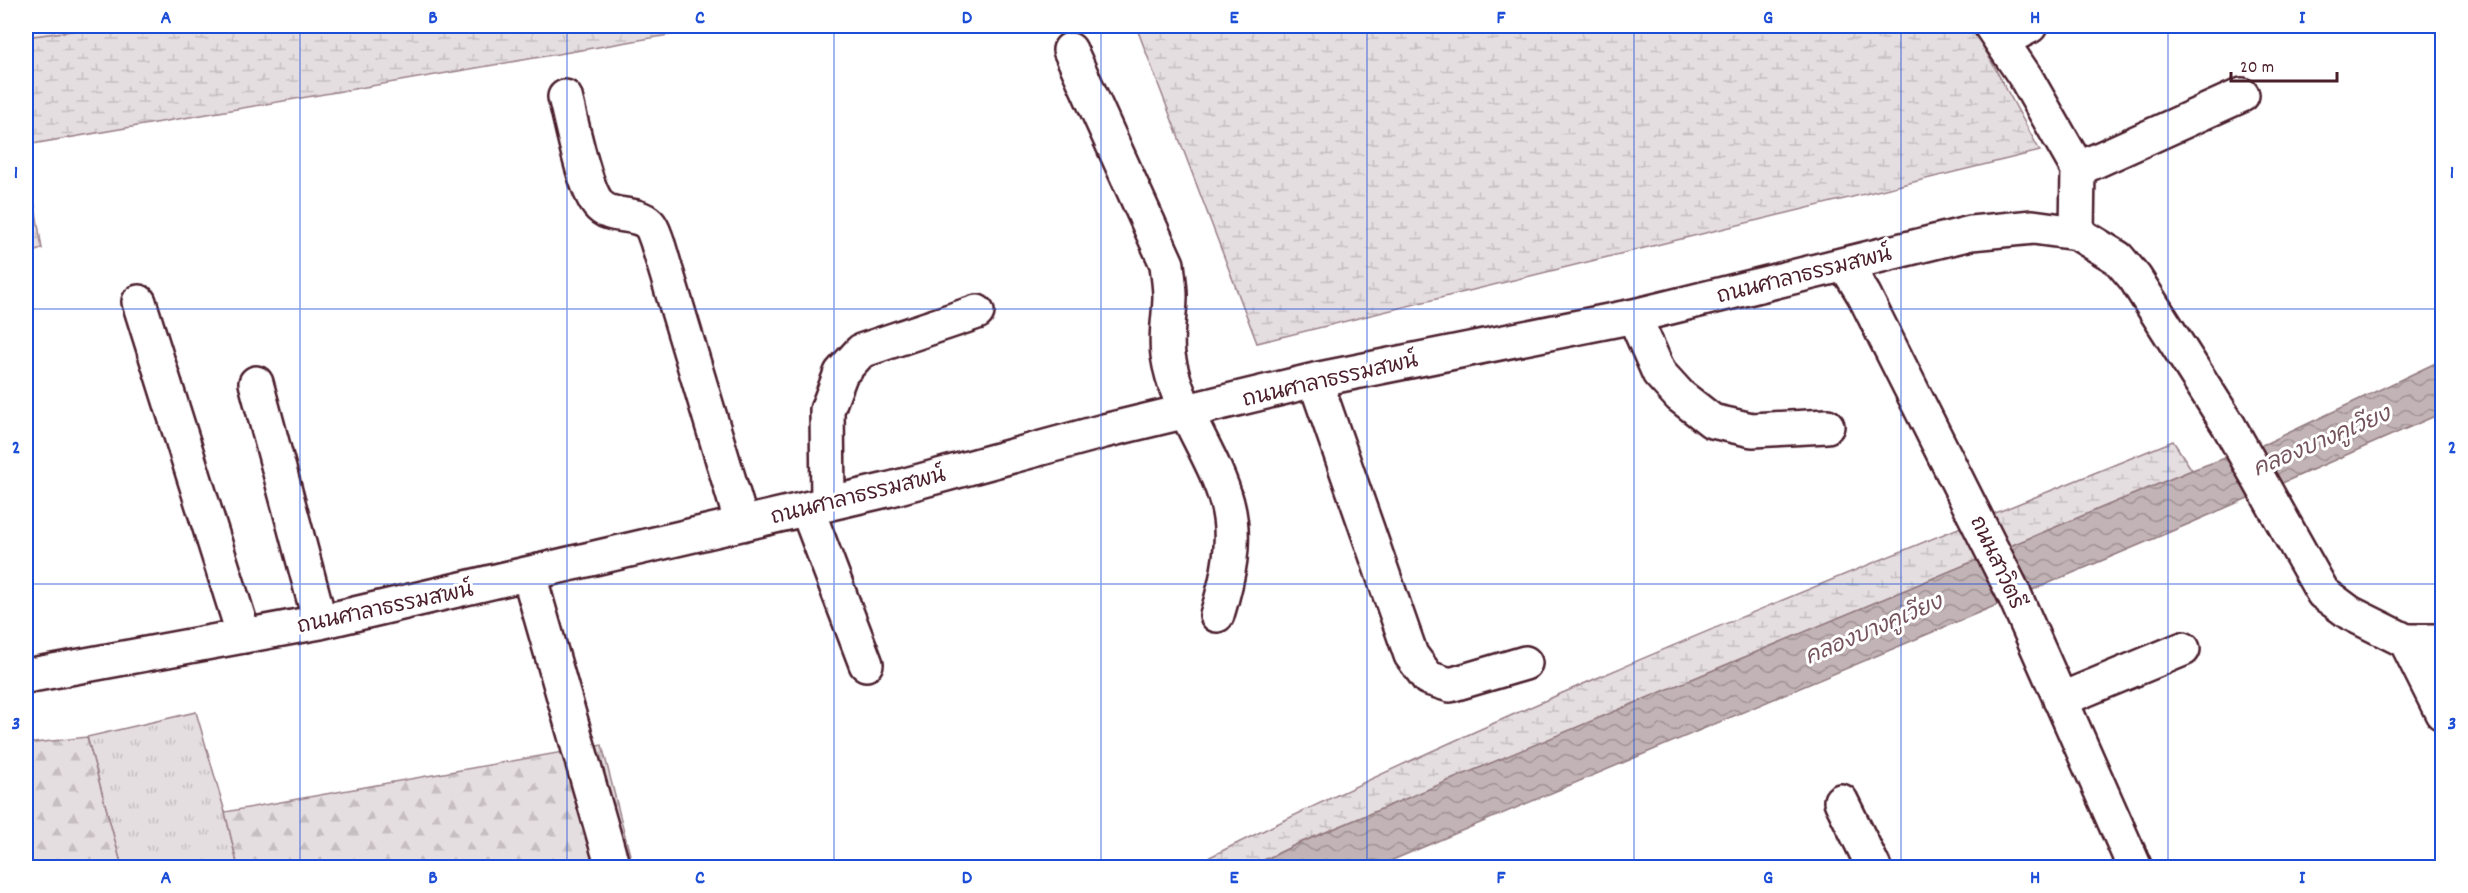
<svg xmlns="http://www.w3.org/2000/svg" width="2468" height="893" viewBox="0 0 2468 893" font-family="Dekko,'Playpen Sans Thai',sans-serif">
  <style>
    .built { fill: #f2eeef }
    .grass { fill: url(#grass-tufts); stroke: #987e86; stroke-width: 1.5 }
    .forest { fill: url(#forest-firs); stroke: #987e86; stroke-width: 1.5 }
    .wetland { fill: url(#wetland-marsh); stroke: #987e86; stroke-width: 1.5 }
    .water { fill: url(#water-waves); stroke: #91787e; stroke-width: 1.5 }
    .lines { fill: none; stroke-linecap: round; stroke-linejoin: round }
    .minor-casing { stroke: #4a1f2b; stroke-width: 38 }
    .minor { stroke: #fff; stroke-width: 33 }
    .grid { fill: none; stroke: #1d4ed8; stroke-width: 1.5; stroke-opacity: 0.55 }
    .labels { text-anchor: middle; stroke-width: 6; stroke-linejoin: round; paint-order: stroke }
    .street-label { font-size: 21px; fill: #4a1f2b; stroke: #fff }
    .water-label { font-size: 22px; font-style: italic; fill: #74535c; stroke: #fff }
    .neatline { fill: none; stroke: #1d4ed8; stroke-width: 2 }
    .grid-label { font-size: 20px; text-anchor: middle; font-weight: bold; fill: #1d4ed8 }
  </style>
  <defs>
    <pattern id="grass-tufts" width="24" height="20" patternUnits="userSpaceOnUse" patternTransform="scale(1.5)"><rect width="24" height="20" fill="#e5dee0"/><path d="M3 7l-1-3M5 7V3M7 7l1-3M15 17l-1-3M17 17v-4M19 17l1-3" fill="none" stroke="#c6bec0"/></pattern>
    <pattern id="forest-firs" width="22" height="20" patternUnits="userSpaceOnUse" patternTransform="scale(1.5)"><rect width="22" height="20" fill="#e5dee0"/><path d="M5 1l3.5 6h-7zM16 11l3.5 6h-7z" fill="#c6bec0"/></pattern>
    <pattern id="wetland-marsh" width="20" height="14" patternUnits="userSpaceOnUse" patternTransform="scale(1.5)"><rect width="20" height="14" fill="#e5dee0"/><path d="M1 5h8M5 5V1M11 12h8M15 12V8" fill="none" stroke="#c6bec0"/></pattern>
    <pattern id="water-waves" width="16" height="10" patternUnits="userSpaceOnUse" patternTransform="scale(1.5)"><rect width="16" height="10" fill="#c1b3b6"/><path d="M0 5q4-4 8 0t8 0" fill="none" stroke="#9f9194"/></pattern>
  </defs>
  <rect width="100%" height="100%" fill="#fff"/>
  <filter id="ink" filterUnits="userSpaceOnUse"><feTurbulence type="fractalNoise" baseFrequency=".0167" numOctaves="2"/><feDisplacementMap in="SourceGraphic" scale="12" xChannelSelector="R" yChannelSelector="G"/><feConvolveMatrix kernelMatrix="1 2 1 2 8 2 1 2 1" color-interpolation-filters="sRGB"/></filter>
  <g filter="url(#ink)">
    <!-- built -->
    <path class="built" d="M26,26H109L26,37Z"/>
    <!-- grass -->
    <path class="grass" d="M196,712L225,812L238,867H122L87,737Z"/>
    <!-- forest -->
    <path class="forest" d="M87,737L122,867H26V744Z
      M602,745L633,867H238L225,812Z"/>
    <!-- wetland -->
    <path class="wetland" d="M109,26H721L26,145V37Z
      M1136,26H1972L2040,151L1257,343Z
      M26,150L42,249L26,254Z
      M2173,441L2192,470L1295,845L1249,867L1188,868C1507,706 1842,576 2173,441Z"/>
    <!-- water -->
    <path class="water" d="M2442,360V413L2191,523L1376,867L1249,868L1295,845L2192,470L2267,443Z"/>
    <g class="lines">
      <!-- minor casing -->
      <g class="minor-casing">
        <path id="minor" d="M1991,26L2026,78L2078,169L2077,233
          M2001,41L2030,26
          M1070,50L1167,264C1168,275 1170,286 1170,296C1170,316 1165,335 1168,355C1176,409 1213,452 1227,503C1237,541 1228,579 1217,615
          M565,97C572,123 583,185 598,204C610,220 635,210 649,224C653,228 655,236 657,241L742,524
          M2078,169L2242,95
          M1845,264L1864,295L2014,594L2135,868
          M139,302L244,636
          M1634,316L1659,373L1680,396L1712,421L1752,430L1827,426
          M1315,380L1411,655L1428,678L1450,685L1525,663
          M256,383L320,622
          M828,504L827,410L841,373L861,351L977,312
          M807,509L866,664
          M529,575L613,868
          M2406,641L2442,713
          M26,676L320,622L891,489L1104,431L1315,380L1634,316L1971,233L2033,227L2077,233L2118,258L2135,278L2229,426L2323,593L2350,613L2406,641H2442
          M2060,700L2183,649
          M1841,801L1874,868"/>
      </g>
      <!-- minor -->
      <use href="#minor" class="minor"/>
    </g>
  </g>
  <!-- grid -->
  <path class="grid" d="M300,26V868M567,26V868M834,26V868M1101,26V868M1367,26V868M1634,26V868M1901,26V868M2168,26V868M26,309H2442M26,584H2442"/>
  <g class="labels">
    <!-- street labels -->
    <g class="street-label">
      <text transform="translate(1804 274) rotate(-14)" y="7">ถนนศาลาธรรมสพน์</text>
      <text transform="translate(1330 379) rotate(-13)" y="7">ถนนศาลาธรรมสพน์</text>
      <text transform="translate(858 495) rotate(-14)" y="7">ถนนศาลาธรรมสพน์</text>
      <text transform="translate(1998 562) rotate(65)" y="7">ถนนสาวิตรี</text>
      <text transform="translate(385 607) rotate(-12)" y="7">ถนนศาลาธรรมสพน์</text>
    </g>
    <!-- water labels -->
    <g class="water-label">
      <text transform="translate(2321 440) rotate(-23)" y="8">คลองบางคูเวียง</text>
      <text transform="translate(1873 628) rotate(-23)" y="8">คลองบางคูเวียง</text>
    </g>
  </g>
  <!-- margin -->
  <rect width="2468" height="893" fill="none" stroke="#fff" stroke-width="66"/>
  <!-- scale -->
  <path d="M2231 72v9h106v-9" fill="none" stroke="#4a1f2b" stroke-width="3"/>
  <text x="2240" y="72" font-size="18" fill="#4a1f2b" stroke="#ffffff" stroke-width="4.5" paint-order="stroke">20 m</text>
  <rect x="33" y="33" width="2402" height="827" class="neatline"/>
  <g class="grid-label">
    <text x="166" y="23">A</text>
    <text x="433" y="23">B</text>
    <text x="700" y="23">C</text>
    <text x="967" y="23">D</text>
    <text x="1234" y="23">E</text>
    <text x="1501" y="23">F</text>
    <text x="1768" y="23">G</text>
    <text x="2035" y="23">H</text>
    <text x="2302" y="23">I</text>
    <text x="16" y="178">1</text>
    <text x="2452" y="178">1</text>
    <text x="16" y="453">2</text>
    <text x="2452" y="453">2</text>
    <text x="16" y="729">3</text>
    <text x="2452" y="729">3</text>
    <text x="166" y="883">A</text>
    <text x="433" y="883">B</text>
    <text x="700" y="883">C</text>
    <text x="967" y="883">D</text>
    <text x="1234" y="883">E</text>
    <text x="1501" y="883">F</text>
    <text x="1768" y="883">G</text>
    <text x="2035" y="883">H</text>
    <text x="2302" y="883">I</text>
  </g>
</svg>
